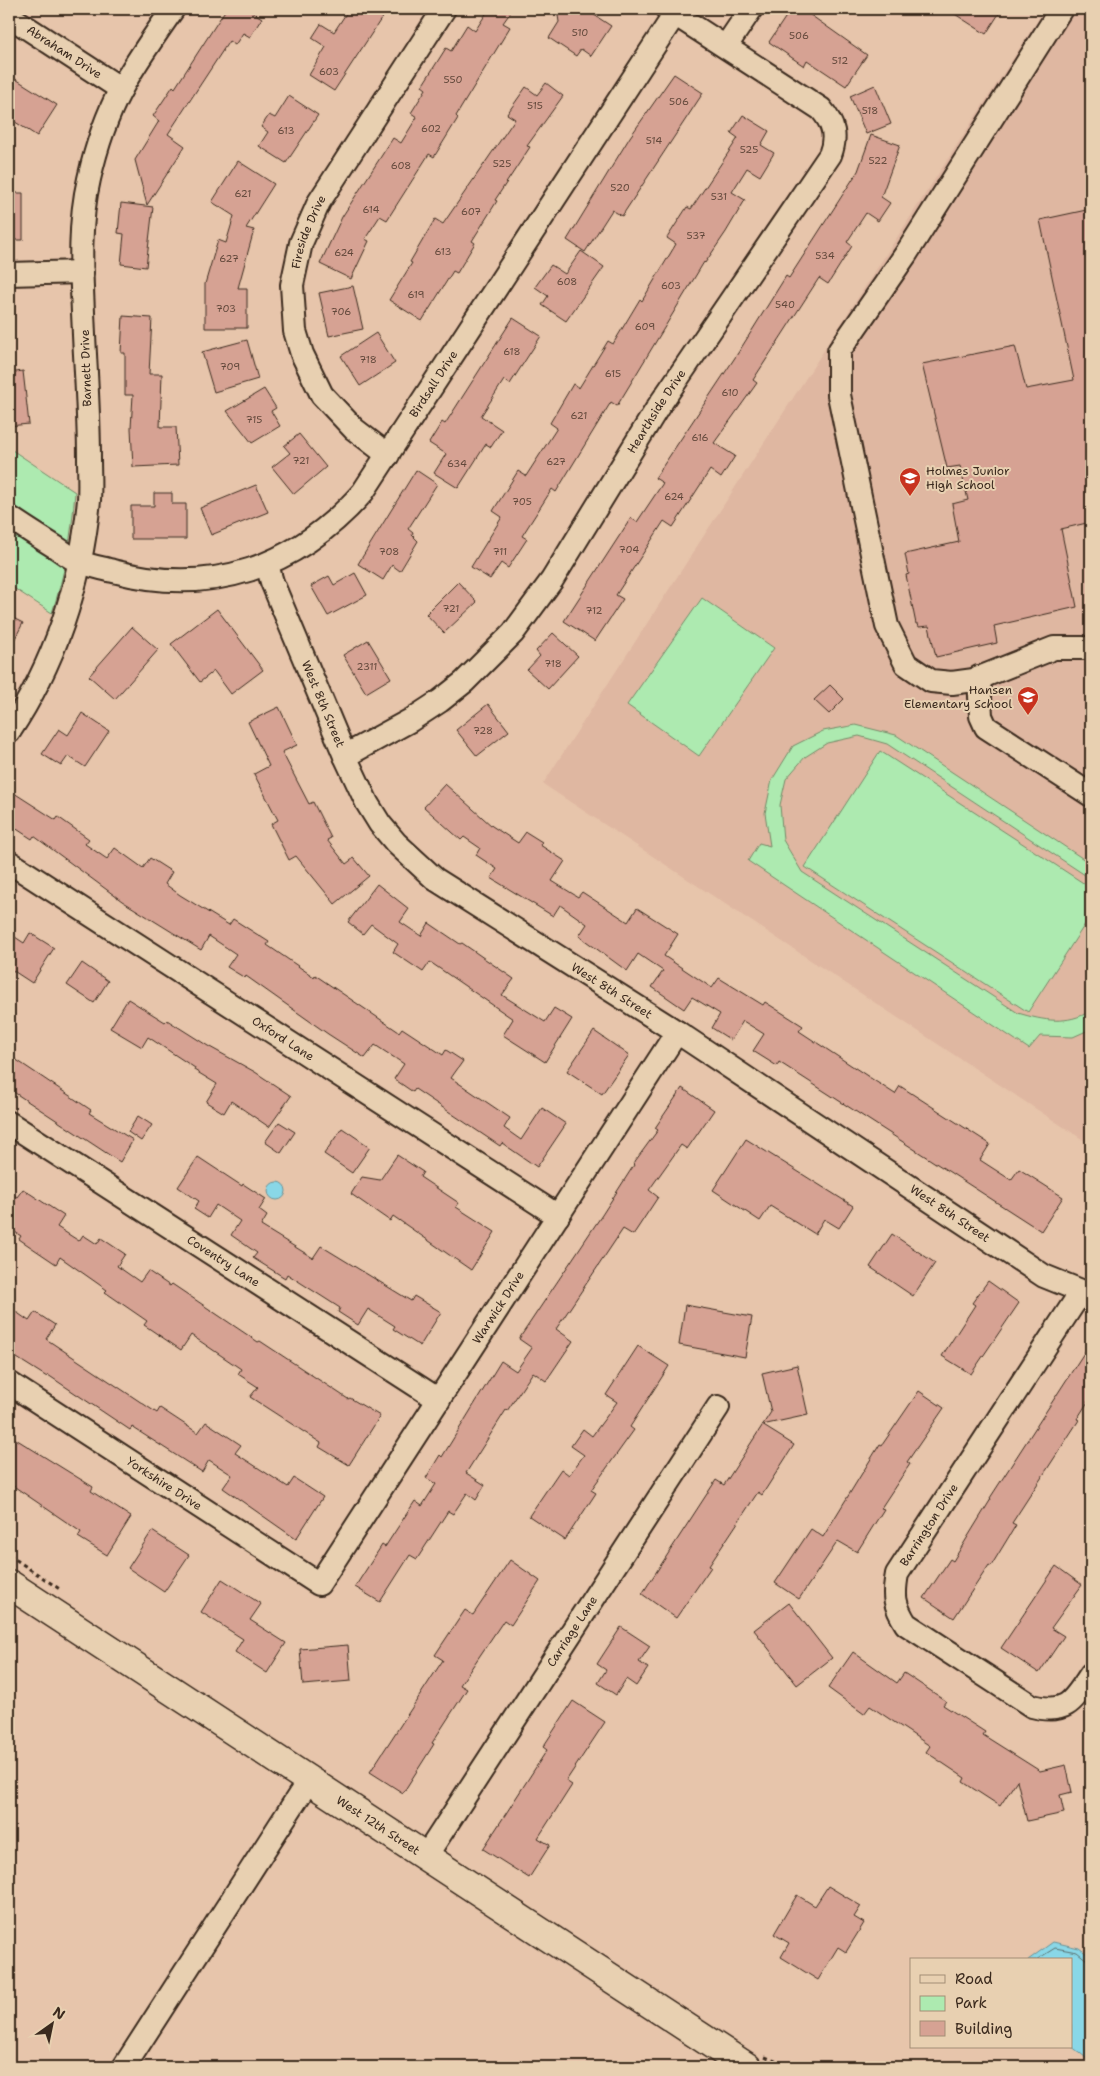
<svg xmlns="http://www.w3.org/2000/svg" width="1100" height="2076" viewBox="0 0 1100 2076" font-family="'Shantell Sans',sans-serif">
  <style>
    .built { fill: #dfb7a1 }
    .green { fill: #adeab0; stroke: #748a67 }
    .water { fill: #89d7e7; stroke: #6a9297 }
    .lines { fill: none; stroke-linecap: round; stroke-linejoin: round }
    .shore { stroke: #5a6f6e; stroke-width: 1 }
    .building { fill: #d6a293; stroke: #3b2a1e }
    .minor-casing { stroke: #3b2a1e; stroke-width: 26 }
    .major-casing { stroke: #3b2a1e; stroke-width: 31 }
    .path { stroke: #3b2a1e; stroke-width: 3; stroke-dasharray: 4 4; stroke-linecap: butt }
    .minor { stroke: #e8d0b1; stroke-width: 22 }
    .major { stroke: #e8d0b1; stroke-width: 28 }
    .labels { text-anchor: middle; stroke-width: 4; stroke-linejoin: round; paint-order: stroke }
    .number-label { font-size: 10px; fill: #62483b }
    .street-label { font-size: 12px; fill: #3b2a1e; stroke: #e8d0b1 }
    .poi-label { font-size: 12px; fill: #3b2a1e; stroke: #e8d0b1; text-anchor: start }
  </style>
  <rect width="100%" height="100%" fill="#e7c5ab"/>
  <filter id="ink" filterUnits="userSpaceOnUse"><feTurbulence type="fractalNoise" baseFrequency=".02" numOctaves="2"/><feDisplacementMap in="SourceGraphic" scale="10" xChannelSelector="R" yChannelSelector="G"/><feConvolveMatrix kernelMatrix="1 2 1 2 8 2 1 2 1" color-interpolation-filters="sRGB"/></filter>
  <g filter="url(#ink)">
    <!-- built -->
    <path class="built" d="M1045,9H1082L1091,15V1145L543,784Z"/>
    <!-- green -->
    <path class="green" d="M9,448L75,492C72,534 65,574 52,613L9,585Z
      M702,598L774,648L699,756L627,705Z
      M856,725L896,735L1091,864V879L887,744L859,736L827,743L805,757L786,779L780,805L783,840L802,872L1018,1013C1045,1021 1066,1025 1091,1011V1029L1073,1037L1040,1036L1029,1049L748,861L759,843L770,846L765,813L772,780L793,746L823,731Z
      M880,751L1091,888V915L1028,1012L805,867Z"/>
    <!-- water -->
    <path class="water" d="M268 1191a9 9 0 1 1 18 0a9 9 0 1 1-18 0Z
      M1053,1942L1079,1948L1091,1957V2066L1085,2057L1071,2046V1960H1028Z"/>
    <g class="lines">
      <!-- shore -->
      <path class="shore" d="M1036,1960L1055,1948L1077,1952L1087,1960L1091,1961"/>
    </g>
    <!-- building -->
    <path class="building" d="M226,9H247L262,18L250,37L243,33L235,45L229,41L168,134L185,146L147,205L135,160L159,121L153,116L173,86L175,88Z
      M349,9L359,15L363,9H378L385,13L334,91L309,75L326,47L312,38L321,24L334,32Z
      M489,9H513L503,23L510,27L456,116L458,118L434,157L429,154L387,220L380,216L365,239L369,241L351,279L320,264L342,217L393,138L401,143L417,117L411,113L426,89L422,86L446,48L451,51L467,25L475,31Z
      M557,9H585L611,26L591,56L581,49L576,56L549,38L559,22Z
      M791,9H802L867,55L846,86L807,60L804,66L769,42Z
      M947,9H1002L986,34Z
      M674,74L703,93L622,216L612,210L585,252L567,240L630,137Z
      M14,78L57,105L37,136L9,118V86Z
      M546,83L563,96L527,146L530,147L495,200L497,201L472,241L475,243L457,273L453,271L422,321L389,300L412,263L410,262L435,219L443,224L515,119L507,114L526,87L537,95Z
      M875,85L891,124L866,134L850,96Z
      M289,96L318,115L286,163L259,146L268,132L261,127L269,115L275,118Z
      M743,115L769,131L761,145L774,153L760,176L747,168L732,192L745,200L726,232L705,263L704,262L617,406L611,402L556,492L552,489L522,536L527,539L508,568L501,563L490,579L471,567L502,517L493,511L518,471L526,476L557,428L550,423L573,384L579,388L608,341L613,344L640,299L642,301L676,244L667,238L687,207L691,209L738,138L731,133Z
      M871,135L900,145L881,197L890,203L878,221L866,213L847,242L852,246L828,284L819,278L753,380L757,383L714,443L735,456L721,478L710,470L673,527L664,521L616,595L623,599L595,641L564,621L631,518L637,522L663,483L655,478L738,353L786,276L789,278L858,171Z
      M238,161L274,184L246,228L254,230L238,288H247V328H205V284L218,240L226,243L234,216L212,202Z
      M9,193H23V240H9Z
      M121,203L153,207L146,267L121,264L124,234L118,233Z
      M1091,209V522L1061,529L1077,607L994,626L997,643L936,657L929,626L919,627L918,624H916L906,575L909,574L905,554L959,542L952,504L968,500L960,466L947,468L922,364L1015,346L1026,389L1074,380L1040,220Z
      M581,251L604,267L566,321L542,305L548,296L535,287L551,265L565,274Z
      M353,286L363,329L329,336L319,293Z
      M123,316L152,318L149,374H162L160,427H176L178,465L133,467L131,428L133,395H125V353H121Z
      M513,318L541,336L510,384L504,380L481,416L502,430L491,447L486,444L458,488L434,473L446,454L429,443L442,422L445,424Z
      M376,333L395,363L360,386L341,356Z
      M247,340L258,379L214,392L202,352Z
      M23,371L29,424L9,426V373Z
      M264,389L276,408L271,411L280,426L252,443L227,411Z
      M299,434L326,467L294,494L272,467L290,453L284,446Z
      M416,470L437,484L408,529L413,533L412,535L418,541L400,571L392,565L383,580L358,564Z
      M256,485L268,512L211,535L200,508Z
      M154,493H172V504H186V539H131V506H154Z
      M355,573L367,595L328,616L311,586L329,576L334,585Z
      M458,582L477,602L444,633L426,614Z
      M217,609L263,670L231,694L214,671L200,682L171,644Z
      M9,616L23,623L9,650Z
      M132,627L158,650L115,699L89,676Z
      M553,633L578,656L548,689L527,670L540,656L536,651Z
      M368,640L391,678L366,693L343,655Z
      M830,685L844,699L829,714L814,700Z
      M488,704L509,731L477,756L456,730Z
      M279,707L297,745L282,752L309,804L313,802L331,838L327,840L346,864L354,858L369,876L335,904L296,856L289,860L271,824L278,820L254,774L269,766L248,722Z
      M82,713L109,731L85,767L68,756L61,766L42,754L59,729L68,735Z
      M445,784L492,826L518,843L526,832L542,842L540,845L565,861L552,881L578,897L582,892L628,922L637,908L678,934L664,956L712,988L719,978L763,1005L765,1002L803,1026L799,1031L875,1081L895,1094L900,1086L990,1144L980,1160L1011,1180L1019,1169L1063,1197L1041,1231L779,1062L777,1066L753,1051L764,1034L743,1021L731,1040L712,1028L720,1014L692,997L684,1009L652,987L663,971L638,954L627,971L579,936L587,924L560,905L553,916L491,878L497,869L476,855L480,848L464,837L461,840L424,807Z
      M14,793L56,820L58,817L89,839L85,844L107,859L115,848L143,868L150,858L172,872L165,884L180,895L229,925L233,919L269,942L267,945L314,977L315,975L399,1032L402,1028L443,1055L446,1050L463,1061L451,1078L510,1118L504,1128L521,1140L542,1108L566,1124L537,1167L502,1143L500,1146L415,1089L413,1092L394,1079L404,1064L375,1045L365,1058L328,1034L246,976L245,978L227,967L236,954L209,936L201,950L122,901L34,836L32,839L9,824V801Z
      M377,884L409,909L400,922L421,936L429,923L460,944L462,943L514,979L502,995L545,1022L554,1008L572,1019L545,1062L503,1035L513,1019L430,962L423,972L393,952L398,944L371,924L363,934L348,922Z
      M9,933L24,943L30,933L54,948L32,983L9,968Z
      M82,963L108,981L94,1003L67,985Z
      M128,999L165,1022L167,1020L208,1046L255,1072L291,1096L269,1127L231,1101L224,1113L206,1102L217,1084L194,1070L195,1068L148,1037L142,1047L110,1028Z
      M594,1031L629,1055L602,1094L567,1071Z
      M9,1055L91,1110L89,1113L133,1140L120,1162L9,1089Z
      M682,1088L714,1110L687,1149L681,1145L649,1190L658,1197L633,1235L623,1229L556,1329L573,1341L546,1381L533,1372L507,1411L506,1410L466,1473L485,1485L476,1500L467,1493L453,1514L448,1511L417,1559L410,1555L380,1602L355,1587L382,1545L385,1547L415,1501L422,1506L436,1484L426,1478L440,1455L442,1457L501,1361L516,1371L532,1348L519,1339L602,1215L634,1165L633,1164L658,1130L655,1128Z
      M138,1116L152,1125L141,1141L128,1132Z
      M279,1122L295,1132L281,1153L265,1142Z
      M342,1128L370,1147L352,1173L324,1154Z
      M746,1139L853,1206L839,1228L824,1219L815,1234L770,1206L760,1221L713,1190Z
      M397,1155L423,1172L420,1177L459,1203L456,1207L495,1232L471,1270L393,1216L390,1221L351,1194L362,1177L380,1180Z
      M198,1157L242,1186L243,1184L266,1199L259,1210L267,1216L261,1226L313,1258L321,1246L411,1301L414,1296L441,1312L420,1346L393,1329L395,1326L368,1309L358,1325L338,1312L340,1308L287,1274L285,1278L253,1258L257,1253L231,1235L240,1221L216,1205L208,1218L194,1209L199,1201L178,1187Z
      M23,1189L64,1216L57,1227L79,1241L83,1235L97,1244L101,1238L125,1254L117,1266L140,1282L148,1271L170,1286L172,1284L258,1342L260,1341L348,1399L350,1398L380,1416L349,1465L319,1447L321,1443L250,1397L258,1387L238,1374L241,1369L191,1335L181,1350L144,1325L147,1321L105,1292L107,1290L60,1257L56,1264L19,1239L21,1236L9,1228V1192L17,1197Z
      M892,1234L935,1263L913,1296L870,1267Z
      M988,1281L1019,1303L971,1374L942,1356L975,1305L972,1303Z
      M685,1305L752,1317L745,1357L679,1345Z
      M9,1307L29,1321L35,1312L55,1325L46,1339L157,1413L160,1408L198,1433L206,1422L241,1445L235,1453L288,1487L294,1478L323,1497L296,1539L223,1488L232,1475L209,1460L202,1472L132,1427L130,1430L48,1375L47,1377L9,1353Z
      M1091,1342V1397L1077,1419L1079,1420L1012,1523L1016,1525L991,1566L989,1565L954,1618L924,1598L950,1559L953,1561L991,1499L990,1498Z
      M638,1346L669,1366L630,1427L634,1430L591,1490L596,1493L565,1540L529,1516L561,1469L569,1475L584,1455L571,1446L583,1429L592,1436L617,1402L606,1395Z
      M797,1365L808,1415L762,1425L794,1445L762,1495L758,1492L709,1566L711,1567L676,1618L642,1594L716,1480L724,1485L771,1412L762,1373Z
      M919,1391L944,1408L907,1462L910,1464L881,1508L884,1509L857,1552L838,1541L799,1599L775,1583L811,1529L823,1537L880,1444L882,1445Z
      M14,1438L93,1487L91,1491L131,1517L107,1555L78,1537L81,1532L9,1483V1446Z
      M152,1531L189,1555L164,1592L128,1568Z
      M510,1560L540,1581L511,1625L504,1620L460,1685L467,1689L432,1743L434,1744L403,1793L370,1772L443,1660L435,1655L465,1610L473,1615Z
      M1056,1566L1082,1585L1051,1628L1064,1636L1039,1673L1001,1648Z
      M222,1579L261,1604L250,1620L286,1643L267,1673L235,1652L243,1639L201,1612Z
      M789,1603L832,1658L797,1685L754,1630Z
      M621,1627L650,1646L639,1662L648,1668L636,1686L626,1679L616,1695L598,1683L606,1670L597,1664Z
      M348,1645L351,1681L303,1685L300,1649Z
      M853,1652L897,1683L904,1673L946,1701L943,1705L985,1732L983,1735L1040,1771L1066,1765L1072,1792L1060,1795L1064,1813L1027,1821L1017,1780L1000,1806L963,1782L965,1778L926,1752L930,1746L870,1706L864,1714L828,1688Z
      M573,1701L605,1722L566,1781L572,1785L538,1838L550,1845L529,1878L483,1849L547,1750L543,1747Z
      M828,1886L861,1906L854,1917L864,1923L846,1952L838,1947L818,1980L781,1957L789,1943L774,1934L797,1895L815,1906Z"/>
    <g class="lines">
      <!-- minor casing -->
      <g class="minor-casing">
        <g id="minor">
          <path d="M1061,9L906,254L839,351V395L887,626L906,664L931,681L952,683L974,680L1054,648H1091"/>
          <path id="s1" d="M9,16L121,89"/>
          <path d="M726,46L751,9"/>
          <path d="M9,274L82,272"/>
          <path id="s2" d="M388,455L354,429L322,395L302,354L295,331L292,285L301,243L319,202L444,9"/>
          <path id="s3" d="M9,517C25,528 41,538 57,548C64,553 72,559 80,562C90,566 102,568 113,571C211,597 296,568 363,492L675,14"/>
          <path id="s4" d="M267,565L272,582L345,756L367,803L380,824L396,843L435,879L677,1032L1044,1276L1091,1295"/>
          <path d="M979,677L981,716L986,727L1091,795"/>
          <path d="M9,732C55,663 81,583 89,500C90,486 89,471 89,458C89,417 86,376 84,335C82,283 77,230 89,179C96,148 106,117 121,89C136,61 155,35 173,9"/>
          <path id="s5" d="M345,756L411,720L440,701L464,682L513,633L552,580L658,407L830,155C837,137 834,124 821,109L667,9"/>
          <path id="s6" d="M9,862L558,1216"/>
          <path id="s7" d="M9,1123L439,1400"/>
          <path d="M1081,1292L897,1574C893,1596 894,1605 906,1624L1032,1706C1067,1715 1073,1701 1091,1674"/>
          <path id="s8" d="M9,1383L319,1584L677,1032"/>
          <path id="s9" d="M426,1856L718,1407"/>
          <path d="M124,2067L309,1780"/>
        </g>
      </g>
      <!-- major casing -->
      <g class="major-casing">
        <g id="major">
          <path id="s10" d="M9,1584L747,2067"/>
        </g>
      </g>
      <!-- path -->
      <path class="path" d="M9,1555L61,1590
        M765,2057L790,2067"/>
      <!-- minor -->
      <use href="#minor" class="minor"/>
      <!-- major -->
      <use href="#major" class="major"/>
    </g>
  </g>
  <!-- icons -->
  <defs>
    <g id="school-pin" transform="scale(1.125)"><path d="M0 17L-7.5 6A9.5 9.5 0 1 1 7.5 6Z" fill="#c8321e" stroke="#e8d0b1"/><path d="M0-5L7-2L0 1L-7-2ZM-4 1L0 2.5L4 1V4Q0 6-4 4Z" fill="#fff"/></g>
  </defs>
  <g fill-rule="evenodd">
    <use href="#school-pin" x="910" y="478"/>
    <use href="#school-pin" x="1028" y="697"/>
  </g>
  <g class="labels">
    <!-- number labels -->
    <g class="number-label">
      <text x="580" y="36">510</text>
      <text x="799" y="39">506</text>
      <text x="840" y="64">512</text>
      <text x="329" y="75">603</text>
      <text x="453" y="83">550</text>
      <text x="679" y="105">506</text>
      <text x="535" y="109">515</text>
      <text x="870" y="114">518</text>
      <text x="431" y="132">602</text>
      <text x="286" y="134">613</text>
      <text x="654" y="144">514</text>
      <text x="749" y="153">525</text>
      <text x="878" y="164">522</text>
      <text x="502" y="167">525</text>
      <text x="401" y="169">608</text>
      <text x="620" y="191">520</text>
      <text x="243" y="197">621</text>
      <text x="719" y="200">531</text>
      <text x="371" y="213">614</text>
      <text x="471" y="215">607</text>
      <text x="696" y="239">537</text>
      <text x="443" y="255">613</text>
      <text x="344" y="256">624</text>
      <text x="825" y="259">534</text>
      <text x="229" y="262">627</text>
      <text x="567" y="285">608</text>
      <text x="671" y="289">603</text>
      <text x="416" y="298">619</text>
      <text x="785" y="308">540</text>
      <text x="226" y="312">703</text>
      <text x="341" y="315">706</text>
      <text x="645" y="330">609</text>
      <text x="512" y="355">618</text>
      <text x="368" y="363">718</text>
      <text x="230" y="370">709</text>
      <text x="613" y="377">615</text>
      <text x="730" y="396">610</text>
      <text x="579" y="419">621</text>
      <text x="254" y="423">715</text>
      <text x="700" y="441">616</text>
      <text x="301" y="464">721</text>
      <text x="556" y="465">627</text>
      <text x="457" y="467">634</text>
      <text x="674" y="500">624</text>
      <text x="522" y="505">705</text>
      <text x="629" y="553">704</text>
      <text x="389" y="555">708</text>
      <text x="500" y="555">711</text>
      <text x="451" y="612">721</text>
      <text x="594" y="614">712</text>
      <text x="553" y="667">718</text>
      <text x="367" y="670">2311</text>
      <text x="483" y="734">728</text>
    </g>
    <!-- street labels -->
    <g class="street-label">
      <text dy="4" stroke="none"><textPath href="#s1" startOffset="66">Abraham Drive</textPath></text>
      <text dy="4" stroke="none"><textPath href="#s2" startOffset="261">Fireside Drive</textPath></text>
      <text transform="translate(86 368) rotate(-92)" y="4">Barnett Drive</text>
      <text dy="4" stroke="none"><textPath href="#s3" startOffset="525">Birdsall Drive</textPath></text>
      <text dy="4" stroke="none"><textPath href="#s5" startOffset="474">Hearthside Drive</textPath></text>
      <text dy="4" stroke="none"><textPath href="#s4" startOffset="150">West 8th Street</textPath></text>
      <text dy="4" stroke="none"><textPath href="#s4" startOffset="570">West 8th Street</textPath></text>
      <text dy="4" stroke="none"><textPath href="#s6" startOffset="326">Oxford Lane</textPath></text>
      <text dy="4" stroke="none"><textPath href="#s4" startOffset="975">West 8th Street</textPath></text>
      <text dy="4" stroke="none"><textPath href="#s7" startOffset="255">Coventry Lane</textPath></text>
      <text dy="4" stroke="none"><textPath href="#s8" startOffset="699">Warwick Drive</textPath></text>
      <text dy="4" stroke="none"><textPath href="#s8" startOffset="185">Yorkshire Drive</textPath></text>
      <text transform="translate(929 1525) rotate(-57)" y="4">Barrington Drive</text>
      <text dy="4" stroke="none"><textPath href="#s9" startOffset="268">Carriage Lane</textPath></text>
      <text dy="4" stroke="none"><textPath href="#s10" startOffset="441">West 12th Street</textPath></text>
    </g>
    <!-- poi labels -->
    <g class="poi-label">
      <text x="926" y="475">Holmes Junior<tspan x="926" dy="14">High School</tspan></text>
      <text x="1012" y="694" text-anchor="end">Hansen<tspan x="1012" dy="14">Elementary School</tspan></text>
    </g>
  </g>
  <!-- margin -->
  <rect width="1100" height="2076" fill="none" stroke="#e8d0b1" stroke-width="30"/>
  <rect x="15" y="15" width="1070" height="2046" fill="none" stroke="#3b2a1e" stroke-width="2" filter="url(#ink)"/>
  <!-- legend -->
  <rect x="910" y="1958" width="162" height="90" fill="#e8d0b1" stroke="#a38e76"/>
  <rect x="920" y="1975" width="25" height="8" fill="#e8d0b1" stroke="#a38e76"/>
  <text x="955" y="1984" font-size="15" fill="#3b2a1e">Road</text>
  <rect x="920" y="1996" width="25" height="15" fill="#adeab0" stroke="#a38e76"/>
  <text x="955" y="2008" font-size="15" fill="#3b2a1e">Park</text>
  <rect x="920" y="2021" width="25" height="15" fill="#d6a293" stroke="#a38e76"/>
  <text x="955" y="2034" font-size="15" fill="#3b2a1e">Building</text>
  <!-- north arrow -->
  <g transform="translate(52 2024) rotate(33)" stroke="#e8d0b1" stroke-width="4" paint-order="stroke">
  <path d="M0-4L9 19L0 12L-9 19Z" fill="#3b2a1e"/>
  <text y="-8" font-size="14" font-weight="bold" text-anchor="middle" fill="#3b2a1e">N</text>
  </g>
</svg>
